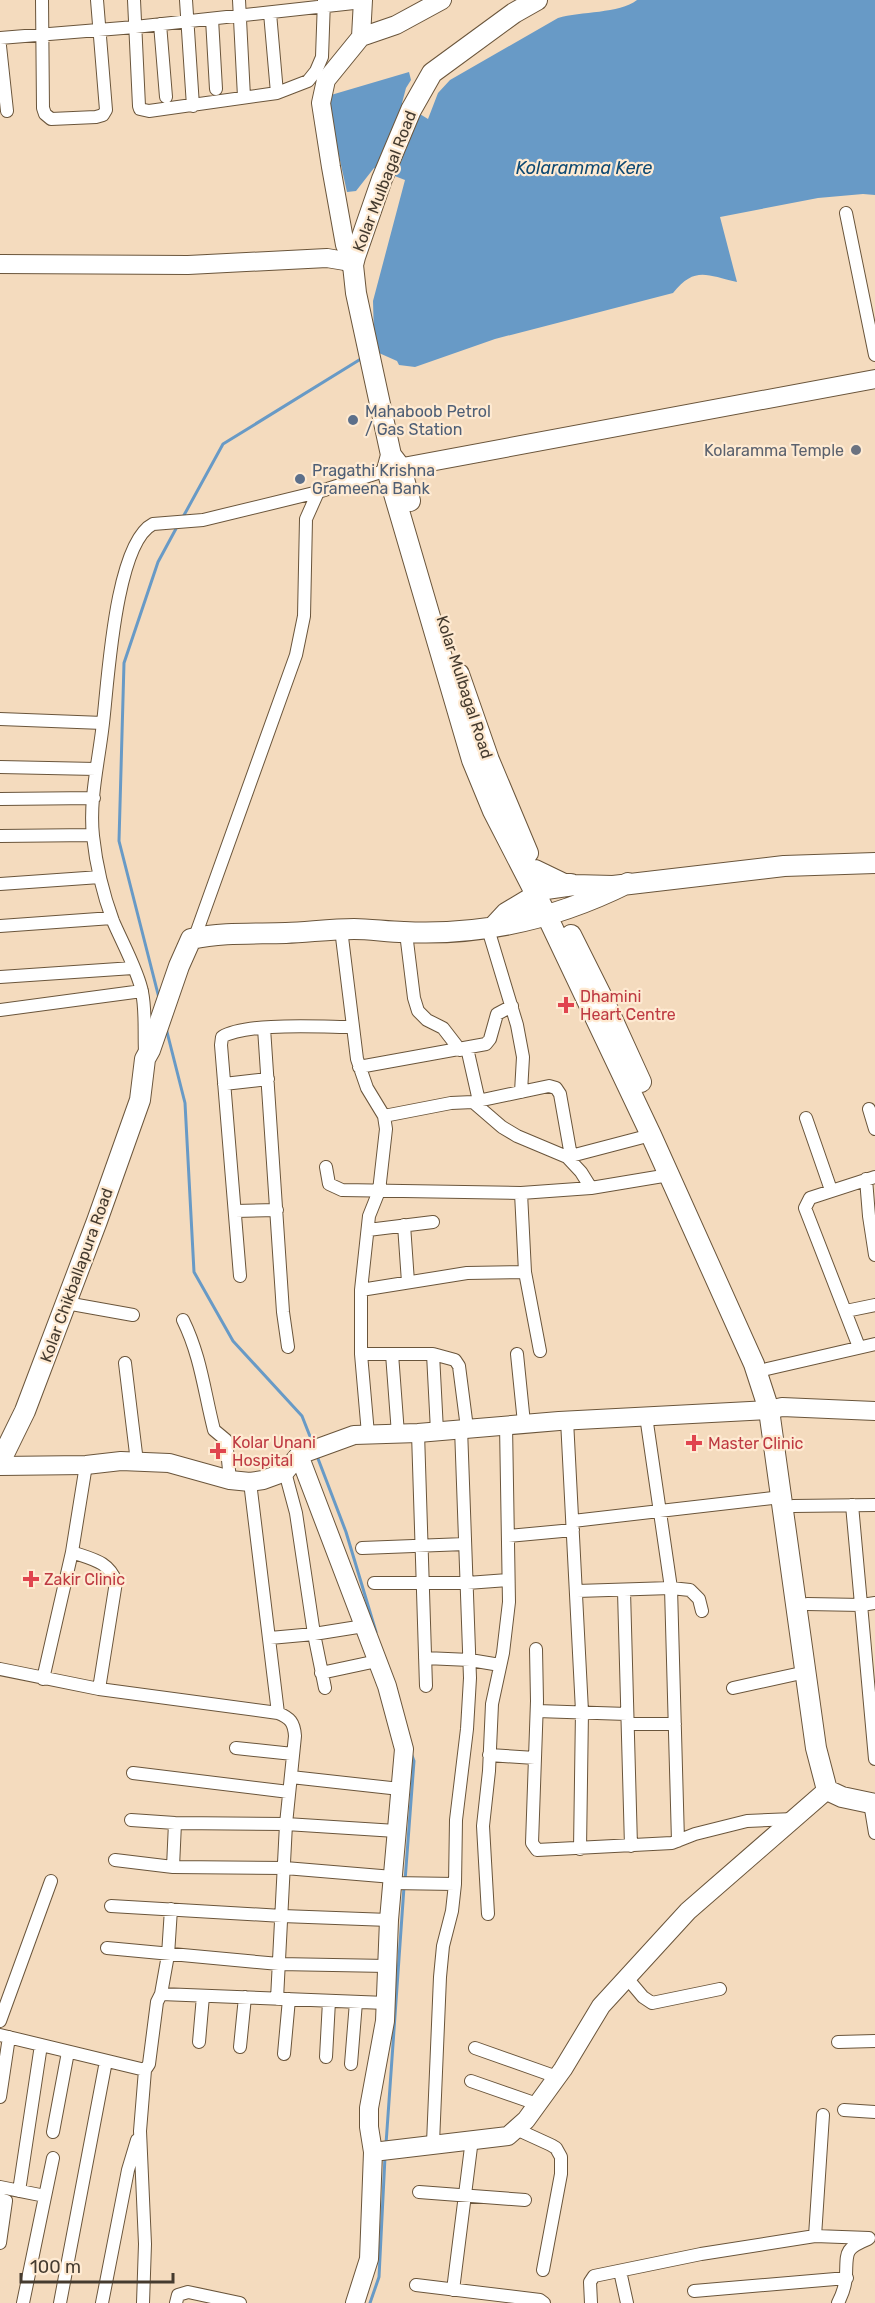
<svg xmlns="http://www.w3.org/2000/svg" width="875" height="2303" viewBox="0 0 875 2303" font-family="Rubik,sans-serif">
  <style>
    .water { fill: #689ac6 }
    .lines { fill: none; stroke-linecap: round; stroke-linejoin: round }
    .stream { stroke: #689ac6; stroke-width: 3 }
    .street-casing { stroke: #6a553b; stroke-width: 14 }
    .secondary-casing { stroke: #6a553b; stroke-width: 20 }
    .primary-casing { stroke: #6a553b; stroke-width: 22 }
    .street { stroke: #fff; stroke-width: 12 }
    .secondary { stroke: #fff; stroke-width: 18 }
    .primary { stroke: #fff; stroke-width: 20 }
    .service-dot { fill: #5c6f8a; stroke: #feead2; stroke-width: 2 }
    .worship-dot { fill: #6b7280; stroke: #feead2; stroke-width: 2 }
    .health-dot { fill: #e0444e; stroke: #feead2; stroke-width: 2 }
    .labels { text-anchor: middle; stroke-width: 4.5; stroke-linejoin: round; paint-order: stroke }
    .street-label { font-size: 16px; fill: #453b2f; stroke: #feead2 }
    .service-label { font-size: 16px; fill: #4e5e75; stroke: #feead2; text-anchor: start }
    .worship-label { font-size: 16px; fill: #5b616d; stroke: #feead2; text-anchor: end }
    .health-label { font-size: 16px; fill: #be3a42; stroke: #feead2; text-anchor: start }
    .water-label { font-size: 18px; font-style: italic; fill: #0d4973; stroke: #feead2 }
  </style>
  <rect width="100%" height="100%" fill="#f4dbbe"/>
  <!-- water -->
  <path class="water" d="M637,0H875V195L863,194L818,198L720,217L737,282C706,275 695,266 673,293L495,339L415,367L399,365L397,361L379,353L374,337L373,301L405,180L374,168L356,191L347,192L327,102L331,95L409,72L411,80L406,88L402,103L428,119L438,93L450,80L558,18C581,11 619,14 637,0Z"/>
  <g class="lines">
    <!-- stream -->
    <path class="stream" d="M183,517L223,444L364,357
      M159,998L119,841L124,663L158,562L178,525
      M166,1028L185,1103L194,1272L233,1341L302,1416L313,1444
      M317,1456L346,1532L376,1632
      M405,1881L414,1761L411,1753
      M386,2144L404,1887
      M370,2303L379,2277L385,2157"/>
    <!-- street casing -->
    <g class="street-casing">
      <path id="street" d="M42,0L43,108L45,114L51,119L96,117L103,115L106,110L97,0
        M134,0L139,106L140,109L149,111L277,93L308,81L316,71L322,57L324,0
        M186,0L193,106
        M239,0L244,97
        M270,13L277,93
        M212,19L216,89
        M160,24L166,97
        M0,38L135,27L363,2
        M0,46L7,111
        M846,213L875,355
        M0,719L103,723
        M0,767L96,769
        M0,799L94,798
        M0,836L93,835
        M0,884L100,877
        M0,926L112,918
        M341,929L357,1059L367,1088L384,1116L386,1129L379,1191L369,1216L361,1290V1354L368,1434
        M488,929L517,1025L523,1057L521,1092
        M406,933L414,998L418,1011L427,1020L443,1028L460,1050
        M191,939L197,931L296,655L304,616L306,519L318,492
        M0,977L133,968
        M0,1010L142,991
        M264,1028L283,1312L288,1347
        M467,1048L479,1101
        M145,1052C144,1032 146,1011 142,992C139,973 121,940 113,921C103,894 96,864 93,836C89,799 99,760 103,723C108,682 115,543 153,524L203,520L318,492L387,470
        M359,1067L486,1044L490,1039L497,1014L512,1006
        M224,1084L268,1079
        M473,1102L549,1086L556,1088L560,1094L571,1156
        M869,1109L875,1129
        M384,1116L451,1103L473,1102L502,1127L517,1136L567,1157L581,1172L591,1188
        M806,1118L831,1190
        M567,1157L651,1135
        M326,1167L329,1184L342,1190L521,1193L591,1188L669,1175
        M866,1179L869,1216L875,1255
        M521,1193L525,1272L540,1351
        M235,1211L277,1210
        M404,1225L408,1282
        M368,1230L433,1222
        M240,1276L221,1045L222,1037C246,1022 322,1027 353,1027
        M361,1290L467,1273L525,1272
        M66,1303L133,1315
        M846,1311L875,1305
        M183,1320C201,1357 204,1391 214,1430L226,1440L230,1480
        M859,1347L805,1208L810,1198L875,1177
        M361,1354H433L455,1360L459,1366L467,1428
        M392,1354L398,1434
        M433,1354L437,1431
        M517,1354L524,1423
        M125,1363L137,1462
        M767,1369L875,1344
        M646,1416L671,1588L678,1841
        M567,1420L582,1711L580,1849
        M418,1433L426,1686
        M285,1472L296,1513L314,1634L325,1688
        M250,1482L278,1713
        M852,1505L875,1759
        M793,1506L875,1505
        M573,1521L781,1497
        M508,1536L573,1530
        M362,1548L465,1544
        M72,1552C91,1559 109,1561 116,1582L99,1689
        M374,1583H467L508,1580
        M577,1591L671,1588L690,1590L699,1599L702,1611
        M624,1591L631,1846
        M807,1604L862,1605L875,1603
        M270,1638L314,1634L364,1626
        M536,1649L537,1701L532,1843L537,1850L672,1843L695,1834L747,1821L794,1819
        M425,1658L470,1660L500,1665
        M0,1669L99,1689L278,1713C290,1718 294,1722 295,1736L286,1824L277,1999
        M321,1673L377,1661
        M43,1679L72,1552L86,1465
        M733,1688L806,1672
        M537,1711L627,1714
        M628,1724H675
        M236,1748L293,1754
        M489,1755L535,1758
        M133,1773L289,1792
        M291,1777L400,1789
        M870,1803L875,1833
        M131,1820L175,1823L286,1824L396,1831
        M115,1860L173,1867L285,1868L393,1877
        M173,1867L175,1823
        M392,1883L455,1884
        M111,1906L282,1916L389,1920
        M488,1914L483,1826L489,1771L492,1704L503,1653L509,1602L506,1425
        M107,1948L279,1964L387,1966
        M627,1978L643,1997L652,2003L720,1989
        M161,1994L168,1955L171,1909
        M0,2021L51,1881
        M0,2035L145,2070L149,2064L157,2002L161,1994L386,2003
        M199,2042L203,1996
        M838,2042L875,2041
        M240,2047L245,1997
        M475,2048L557,2077
        M284,2054L289,1999
        M326,2057L329,2001
        M351,2064L356,2002
        M471,2081L537,2104
        M0,2097L9,2037
        M844,2110L875,2112
        M516,2129L551,2145L556,2148L561,2157V2174L543,2270
        M53,2132L68,2052
        M433,2143L440,1977L443,1946L452,1911L455,1884L456,1820L467,1729L470,1678L461,1428
        M0,2187L45,2196
        M19,2191L41,2045
        M419,2192L525,2200
        M0,2199L6,2201L0,2243
        M815,2236L823,2115
        M620,2271L627,2303
        M416,2285L540,2300L544,2303
        M453,2290L472,2139
        M694,2291L847,2278
        M23,2303L53,2158
        M60,2303L106,2061
        M102,2303L128,2170L137,2140
        M143,2303L145,2244L140,2131L145,2070
        M176,2303L178,2295L188,2292L240,2303
        M591,2303L590,2282L594,2276L701,2254L815,2236L869,2238
        M838,2303C842,2295 846,2284 846,2275C847,2252 844,2249 868,2239"/>
    </g>
    <!-- secondary casing -->
    <g class="secondary-casing">
      <path id="secondary" d="M361,37L363,0
        M355,257L345,245L331,167L321,103L326,80L361,37L396,25L442,0
        M0,264L188,265L327,258L345,261L353,265
        M387,470L875,379
        M299,1455L387,1686L404,1749L389,1920L385,2021L369,2108V2127L373,2152
        M0,1466L86,1465L121,1461L169,1463L230,1480L250,1482L263,1480L285,1472L299,1455L354,1435L418,1433L559,1421L769,1410L782,1407L875,1411
        M355,2303L369,2259L373,2152L508,2136L526,2120L563,2069L601,2006L688,1911L827,1790"/>
    </g>
    <!-- primary casing -->
    <g class="primary-casing">
      <path id="primary" d="M537,0L514,13L432,73L411,110L382,179L355,257L353,265L356,293L391,455L387,470L472,760L493,811L547,916L651,1135L754,1364L769,1410L816,1748L827,1790L842,1797L875,1804
        M391,455L401,468L410,501
        M459,674L489,760L528,853
        M535,870L564,884H571
        M493,927L506,913L546,889L574,885L613,886L784,866L875,863
        M571,935L605,1003L641,1082
        M0,1462L25,1411L97,1221L140,1100L145,1059L150,1050L179,966L191,939C223,932 254,934 286,933C309,932 332,929 354,929C371,929 388,932 404,932C483,936 558,918 628,883"/>
    </g>
    <!-- street -->
    <use href="#street" class="street"/>
    <!-- secondary -->
    <use href="#secondary" class="secondary"/>
    <!-- primary -->
    <use href="#primary" class="primary"/>
  </g>
  <!-- markers -->
  <g class="service-dot">
    <circle cx="353" cy="420" r="6"/>
    <circle cx="300" cy="479" r="6"/>
  </g>
  <circle class="worship-dot" cx="856" cy="450" r="6"/>
  <g class="health-dot">
    <path d="M563 996h6v6h6v6h-6v6h-6v-6h-6v-6h6z"/>
    <path d="M691 1434h6v6h6v6h-6v6h-6v-6h-6v-6h6z"/>
    <path d="M215 1442h6v6h6v6h-6v6h-6v-6h-6v-6h6z"/>
    <path d="M28 1570h6v6h6v6h-6v6h-6v-6h-6v-6h6z"/>
  </g>
  <g class="labels">
    <!-- street labels -->
    <g class="street-label">
      <text transform="translate(384 181) rotate(-69)" y="6">Kolar Mulbagal Road</text>
      <text transform="translate(465 687) rotate(72)" y="6">Kolar Mulbagal Road</text>
      <text transform="translate(76 1275) rotate(-70)" y="6">Kolar Chikballapura Road</text>
    </g>
    <!-- service labels -->
    <g class="service-label">
      <text x="365" y="417">Mahaboob Petrol<tspan x="365" dy="18">/ Gas Station</tspan></text>
      <text x="312" y="476">Pragathi Krishna<tspan x="312" dy="18">Grameena Bank</tspan></text>
    </g>
    <!-- worship labels -->
    <g class="worship-label">
      <text x="844" y="456">Kolaramma Temple</text>
    </g>
    <!-- health labels -->
    <g class="health-label">
      <text x="580" y="1002">Dhamini<tspan x="580" dy="18">Heart Centre</tspan></text>
      <text x="232" y="1448">Kolar Unani<tspan x="232" dy="18">Hospital</tspan></text>
      <text x="708" y="1449">Master Clinic</text>
      <text x="44" y="1585">Zakir Clinic</text>
    </g>
    <!-- water labels -->
    <g class="water-label">
      <text x="584" y="174">Kolaramma Kere</text>
    </g>
  </g>
  <!-- scale -->
  <path d="M21 2273v9h152v-9" fill="none" stroke="#453b2f" stroke-width="3"/>
  <text x="30" y="2273" font-size="18" fill="#453b2f" stroke="#feead2" stroke-width="4.5" paint-order="stroke">100 m</text>
</svg>
